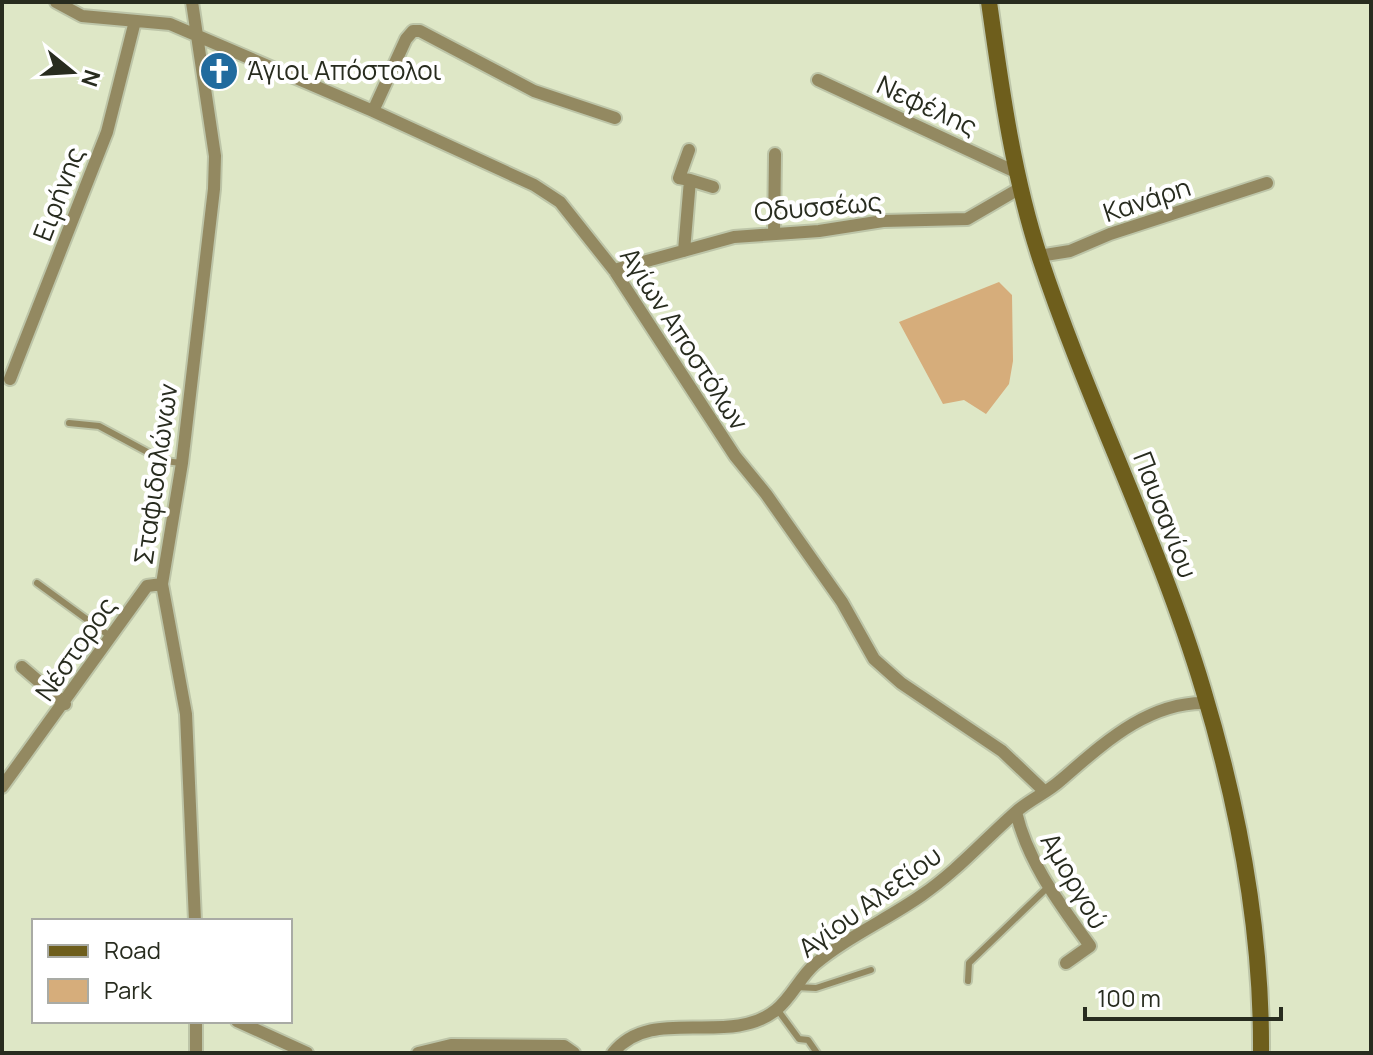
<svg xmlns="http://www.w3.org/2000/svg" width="1373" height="1055" viewBox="0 0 1373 1055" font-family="Manrope,sans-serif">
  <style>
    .green { fill: #d6ad7b }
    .building { fill: #9bb49b; stroke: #5a715a; stroke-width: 2 }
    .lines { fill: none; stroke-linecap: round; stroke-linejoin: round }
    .lane-casing { stroke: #bdc5a8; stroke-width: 10 }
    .street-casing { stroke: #bdc5a8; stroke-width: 16 }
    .secondary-casing { stroke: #bdc5a8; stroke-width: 20 }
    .lane { stroke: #938961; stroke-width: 6 }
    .street { stroke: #938961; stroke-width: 12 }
    .secondary { stroke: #6e5e1c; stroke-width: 16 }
    .labels { text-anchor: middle; stroke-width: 8; stroke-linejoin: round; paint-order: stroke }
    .poi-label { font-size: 26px; fill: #282c1f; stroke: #fff; text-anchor: start }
    .street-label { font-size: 26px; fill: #282c1f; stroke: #fff }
  </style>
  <rect width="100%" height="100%" fill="#dee7c6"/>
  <!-- green -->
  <path class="green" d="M999,282L1012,295L1013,361L1009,384L986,414L964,400L943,404L899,322Z"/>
  <!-- building -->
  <path class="building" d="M214,60L230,65L225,82L212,78Z"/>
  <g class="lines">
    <!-- lane casing -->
    <g class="lane-casing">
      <path id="lane" d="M69,423L99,426L164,461L182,463
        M37,583L111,637
        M968,981L969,963L1048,887
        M796,987L816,988L871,970
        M777,1009L799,1039L808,1040L817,1053"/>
    </g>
    <!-- street casing -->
    <g class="street-casing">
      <path id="street" d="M56,2L82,16L170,24L373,111L534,185L560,202L614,270L735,456L766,494L842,602L874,659L901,683L1002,751L1043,790
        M192,2L215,156L214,189L182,463L162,584L186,714L195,921
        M818,80L1018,173
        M373,111L406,39L413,31H420L534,91L615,118
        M689,150L679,178L690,180
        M774,234L775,154
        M684,251L690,180L713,187
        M1039,256L1070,251L1110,234L1267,183
        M614,270L734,237L819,231L883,221L967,219L1022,187
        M10,379L107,132L135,21
        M22,667L65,704
        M2,787L147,586L162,584
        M1016,812C1028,863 1060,904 1090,946L1066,963
        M237,1021L307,1053
        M196,1053V1021
        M418,1053L451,1045L564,1046L574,1053
        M613,1053C652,1004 729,1048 776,1010C792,997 800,977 815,964C847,937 888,919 922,895C957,871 985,839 1017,811C1031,799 1048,792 1061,780C1103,744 1148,701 1207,703"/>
    </g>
    <!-- secondary casing -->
    <g class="secondary-casing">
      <path id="secondary" d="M989,2C1001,87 1013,176 1040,258C1088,403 1159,542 1203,689C1238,805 1262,931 1261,1053"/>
    </g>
    <!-- lane -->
    <use href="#lane" class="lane"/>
    <!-- street -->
    <use href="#street" class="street"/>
    <!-- secondary -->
    <use href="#secondary" class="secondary"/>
  </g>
  <!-- icons -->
  <defs>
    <g id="church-disc" transform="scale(2)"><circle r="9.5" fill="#216b9e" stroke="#fff"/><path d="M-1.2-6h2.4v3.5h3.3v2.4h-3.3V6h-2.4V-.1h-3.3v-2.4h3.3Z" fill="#fff"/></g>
  </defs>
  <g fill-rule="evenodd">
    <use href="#church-disc" x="219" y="71"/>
  </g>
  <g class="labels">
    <!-- poi labels -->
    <g class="poi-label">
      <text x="247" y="80">Άγιοι Απόστολοι</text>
    </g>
    <!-- street labels -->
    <g class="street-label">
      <text transform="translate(927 106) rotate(25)" y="9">Νεφέλης</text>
      <text transform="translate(59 194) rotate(-69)" y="9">Ειρήνης</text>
      <text transform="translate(1147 200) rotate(-18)" y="9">Κανάρη</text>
      <text transform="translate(818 207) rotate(-5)" y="9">Οδυσσέως</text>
      <text transform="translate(684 339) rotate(57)" y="9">Αγίων Αποστόλων</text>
      <text transform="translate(156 474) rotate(-82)" y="9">Σταφιδαλώνων</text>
      <text transform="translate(1165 515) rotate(69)" y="9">Παυσανίου</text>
      <text transform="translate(76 649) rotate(-55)" y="9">Νέστορος</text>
      <text transform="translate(1074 881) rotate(60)" y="9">Αμοργού</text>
      <text transform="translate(870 902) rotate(-36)" y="9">Αγίου Αλεξίου</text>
    </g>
  </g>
  <!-- border -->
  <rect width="1373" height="1055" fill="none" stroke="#282c1f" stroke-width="8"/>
  <!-- legend -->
  <rect x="32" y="919" width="260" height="104" fill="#ffffff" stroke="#a9aba5" stroke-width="2"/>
  <rect x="48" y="945" width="40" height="12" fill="#6e5e1c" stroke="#a9aba5" stroke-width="2"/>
  <text x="104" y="959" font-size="24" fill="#282c1f">Road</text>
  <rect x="48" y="979" width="40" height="24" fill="#d6ad7b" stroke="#a9aba5" stroke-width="2"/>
  <text x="104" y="999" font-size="24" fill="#282c1f">Park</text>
  <!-- north arrow -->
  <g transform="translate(72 72) rotate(108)" stroke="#ffffff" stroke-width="6" paint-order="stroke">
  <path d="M0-6L14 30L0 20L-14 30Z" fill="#282c1f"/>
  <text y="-12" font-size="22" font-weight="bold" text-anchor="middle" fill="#282c1f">N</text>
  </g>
  <!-- scale -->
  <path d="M1085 1007v12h196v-12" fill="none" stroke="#282c1f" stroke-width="4"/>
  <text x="1097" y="1007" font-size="24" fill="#282c1f" stroke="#ffffff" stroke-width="6" paint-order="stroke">100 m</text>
</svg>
